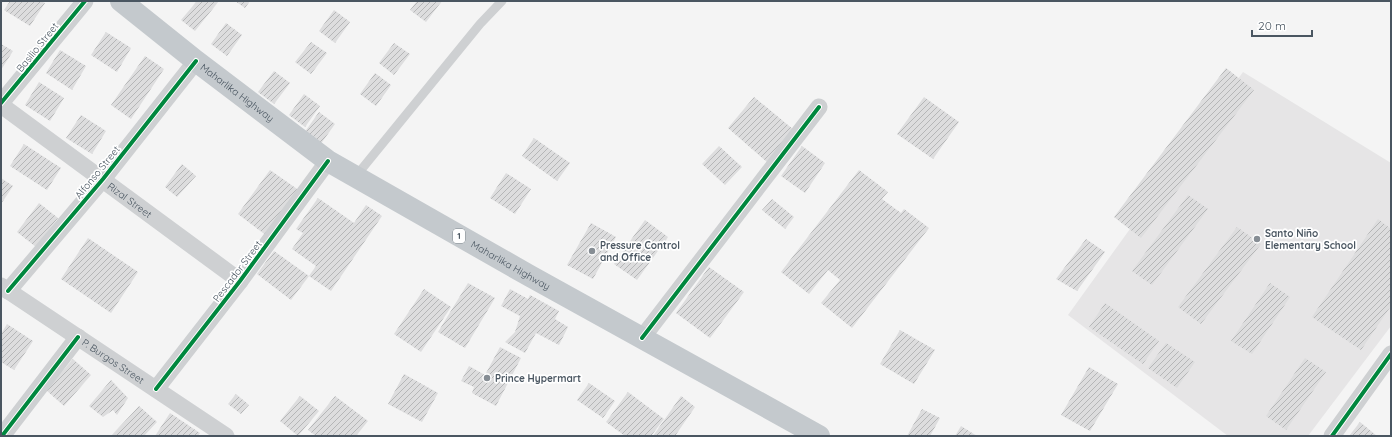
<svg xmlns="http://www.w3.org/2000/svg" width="1392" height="437" viewBox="0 0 1392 437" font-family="Quicksand,sans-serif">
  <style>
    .education { fill: #e6e5e6 }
    .building { fill: url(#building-hatch) }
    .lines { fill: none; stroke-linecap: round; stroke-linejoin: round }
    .service { stroke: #ced0d2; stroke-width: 9 }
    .minor { stroke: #ced0d2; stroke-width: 17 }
    .trunk { stroke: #c4c9cd; stroke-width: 22 }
    .cycleway-casing { stroke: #fff; stroke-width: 6 }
    .cycleway { stroke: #00873e; stroke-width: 4 }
    .poi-dot { fill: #868d94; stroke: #fff; stroke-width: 1.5 }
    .labels { text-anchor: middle; stroke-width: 3.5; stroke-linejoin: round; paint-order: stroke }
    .shield { fill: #fff; stroke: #808990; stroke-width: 1 }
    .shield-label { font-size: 9px; font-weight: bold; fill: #4a5661 }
    .street-label { font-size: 10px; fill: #4a5661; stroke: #fff }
    .poi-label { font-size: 10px; font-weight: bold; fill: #4a5661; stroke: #fff; text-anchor: start }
  </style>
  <defs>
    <pattern id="building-hatch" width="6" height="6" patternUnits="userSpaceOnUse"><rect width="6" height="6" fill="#ddddde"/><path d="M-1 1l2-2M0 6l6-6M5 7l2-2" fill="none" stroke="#b5b6b7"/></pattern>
  </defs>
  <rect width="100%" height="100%" fill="#f4f4f4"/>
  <!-- education -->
  <path class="education" d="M1243,72L1391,163V326L1308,436H1228L1068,315Z"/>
  <!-- building -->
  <path class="building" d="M10,1H41L45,3L30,26L4,10Z
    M197,1H219L195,31L181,20Z
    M235,1H250L245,8Z
    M417,1H442L426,22L410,10Z
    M334,10L350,22L335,43L319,31Z
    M226,23L242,35L227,56L211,44Z
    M106,32L131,48L117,72L91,55Z
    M311,42L327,53L311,74L295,62Z
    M394,43L410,54L394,75L379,63Z
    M1,44L13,51L1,70Z
    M60,50L86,66L72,90L46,73Z
    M145,56L164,69L131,119L111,105Z
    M1226,68L1254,90L1141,238L1114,217Z
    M274,71L290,83L274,104L258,92Z
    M375,73L391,85L376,106L360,94Z
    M39,82L64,98L50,121L25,105Z
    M304,94L320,106L305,127L289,115Z
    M754,97L794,130L767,162L728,128Z
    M924,97L959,122L933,159L897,134Z
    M319,112L335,124L320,145L304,133Z
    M81,115L106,131L92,154L66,138Z
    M534,138L570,163L557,181L522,156Z
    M24,144L61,168L47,190L10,166Z
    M719,146L742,167L725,185L702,164Z
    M802,146L825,163L805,193L781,176Z
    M182,164L196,176L177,197L165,187Z
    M270,170L300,191L267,236L238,214Z
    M859,170L888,192L882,199L901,213L904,209L929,228L852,328L821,303L840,280L828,270L809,294L781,272Z
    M506,173L531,189L515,214L490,198Z
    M1,178L13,186L1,204Z
    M1188,195L1208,209L1152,285L1132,271Z
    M318,198L354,223L366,205L382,216L331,291L309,276L316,266L292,249L303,233L296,229Z
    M772,199L794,217L785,229L762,210Z
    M39,203L58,218L36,247L17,232Z
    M1378,219L1391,229V306L1361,350L1312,317Z
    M645,220L668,237L637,280L614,264Z
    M591,223L616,237L593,279L567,265Z
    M1237,227L1261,244L1201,324L1178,307Z
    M88,238L138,272L111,313L61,279Z
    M1086,239L1105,252L1077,291L1056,279Z
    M274,251L309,276L291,300L257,274Z
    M709,267L744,292L710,338L676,313Z
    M468,283L495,298L465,348L438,332Z
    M1270,283L1290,297L1252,354L1231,341Z
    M424,289L451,307L421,352L394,334Z
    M510,289L528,299L530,295L559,311L555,319L568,327L559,345L536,333L525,353L505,342L515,332L520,316L501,306Z
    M1105,303L1159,341L1143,364L1089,327Z
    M7,324L33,341L14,370L1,362V334Z
    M900,330L935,350L914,384L880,364Z
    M1166,343L1195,362L1177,388L1148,368Z
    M500,347L521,358L496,406L472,393L474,387L461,381L469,366L485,375Z
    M1305,358L1326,372L1286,430L1266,416Z
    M73,359L91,375L64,406L46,390Z
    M1089,367L1118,384L1090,431L1061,415Z
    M404,374L438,393L422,422L388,404Z
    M111,380L128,398L117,415L113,410L103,417L89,406Z
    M589,383L615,401L603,418L577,400Z
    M628,392L664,419L651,436H625L606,422Z
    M236,394L249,405L241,414L228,404Z
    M300,396L319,411L298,436L280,421Z
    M335,396L368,421L356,436H316L308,430Z
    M681,396L695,407L675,436H653Z
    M139,406L157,422L144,436H111Z
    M922,409L940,418L930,436H907Z
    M170,413L200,433L198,436H155Z
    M1360,422L1377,436H1349Z
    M961,426L977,436H955Z"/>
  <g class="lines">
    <!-- service -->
    <path class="service" d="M356,176L480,24L502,1"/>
    <!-- minor -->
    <g class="minor">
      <path d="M1,103L85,1"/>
      <path id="s1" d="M1,105L240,281"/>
      <path id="s2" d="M1,286L226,436"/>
      <path d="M8,291L103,179L196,61"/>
      <path d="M642,338L819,107"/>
      <path d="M156,389L240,281L328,161"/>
      <path d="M2,436L78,337"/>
      <path d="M1332,436L1391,354"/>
    </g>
    <!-- trunk -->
    <path class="trunk" id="s3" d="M121,1L196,61L328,161L530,276L819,436"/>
    <!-- cycleway casing -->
    <g class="cycleway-casing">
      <path id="cycleway" d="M1,103L85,1
        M8,291L103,179L196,61
        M642,338L819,107
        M156,389L240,281L328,161
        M2,436L78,337
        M1332,436L1391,354"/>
    </g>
    <!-- cycleway -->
    <use href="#cycleway" class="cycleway"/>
  </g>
  <!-- markers -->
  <g class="poi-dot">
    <circle cx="1257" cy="239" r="4"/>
    <circle cx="592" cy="251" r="4"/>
    <circle cx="487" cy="378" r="4"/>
  </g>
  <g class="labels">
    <!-- shield labels -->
    <rect class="shield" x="453" y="229" width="12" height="14" rx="3"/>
    <g class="shield-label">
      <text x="459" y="239">1</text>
    </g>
    <!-- street labels -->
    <g class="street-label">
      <text transform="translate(37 47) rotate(-51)" y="4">Basilio Street</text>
      <text dy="4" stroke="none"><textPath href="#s3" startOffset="148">Maharlika Highway</textPath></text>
      <text transform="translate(97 172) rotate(-51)" y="4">Alfonso Street</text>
      <text dy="4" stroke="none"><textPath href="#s1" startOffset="160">Rizal Street</textPath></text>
      <text dy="4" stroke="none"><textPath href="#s3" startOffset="472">Maharlika Highway</textPath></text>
      <text transform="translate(237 271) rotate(-53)" y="4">Pescador Street</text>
      <text dy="4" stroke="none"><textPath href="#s2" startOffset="135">P. Burgos Street</textPath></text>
    </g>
    <!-- poi labels -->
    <g class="poi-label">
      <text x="1265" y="237">Santo Niño<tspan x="1265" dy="12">Elementary School</tspan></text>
      <text x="600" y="249">Pressure Control<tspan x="600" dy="12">and Office</tspan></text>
      <text x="495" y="382">Prince Hypermart</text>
    </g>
  </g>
  <!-- border -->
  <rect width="1392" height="437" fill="none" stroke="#4a5661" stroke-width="4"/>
  <!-- scale -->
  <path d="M1252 30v6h60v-6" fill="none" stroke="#4a5661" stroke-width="2"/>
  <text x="1258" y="30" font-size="12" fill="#4a5661" stroke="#ffffff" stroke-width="3" paint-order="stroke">20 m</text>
</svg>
